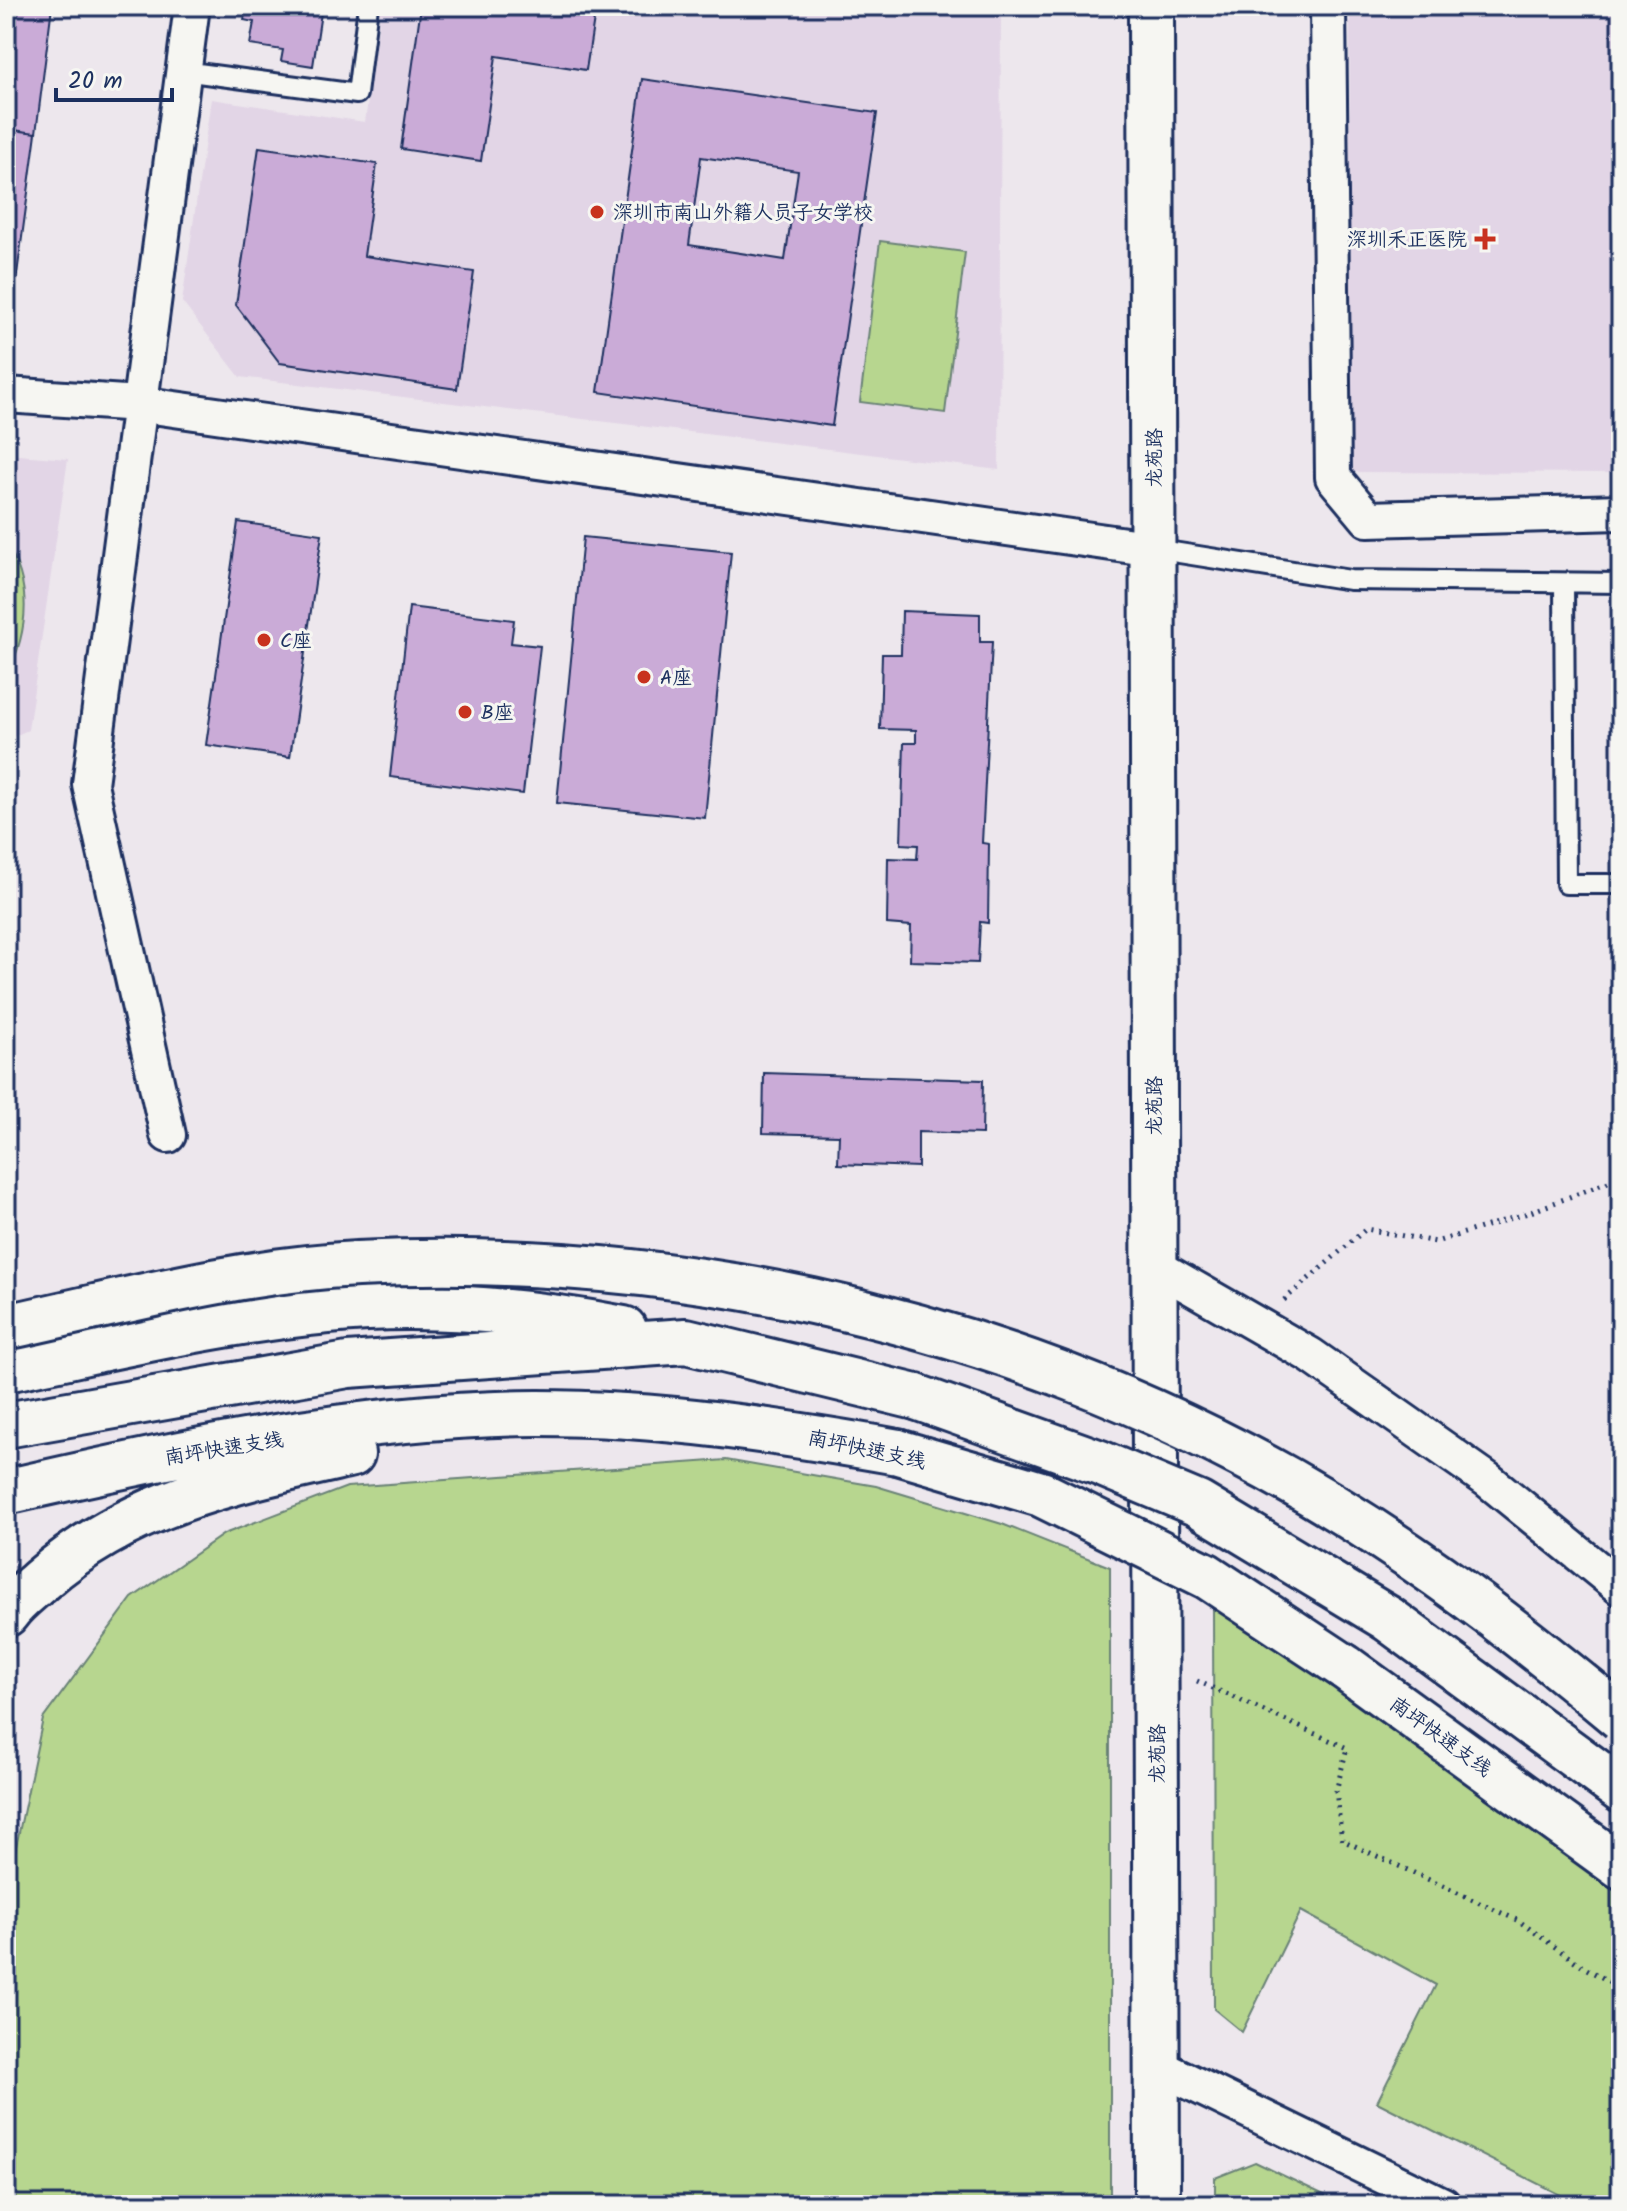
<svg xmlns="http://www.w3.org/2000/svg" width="1627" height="2211" viewBox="0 0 1627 2211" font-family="Kalam,'LXGW WenKai TC',sans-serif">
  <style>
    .built { fill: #e2d5e6 }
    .green { fill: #b7d68f; stroke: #698276; stroke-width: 2 }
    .building { fill: #caabd7; stroke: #1b2f5e; stroke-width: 2; fill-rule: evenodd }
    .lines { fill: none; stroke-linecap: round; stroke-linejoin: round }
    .service-casing { stroke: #1b2f5e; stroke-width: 24 }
    .minor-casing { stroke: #1b2f5e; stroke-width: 40 }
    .tertiary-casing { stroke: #1b2f5e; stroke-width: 50 }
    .trunk-casing { stroke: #1b2f5e; stroke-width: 50 }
    .path { stroke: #1b2f5e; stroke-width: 5; stroke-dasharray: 2 6; stroke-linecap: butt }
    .service { stroke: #f6f6f2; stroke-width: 18 }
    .minor { stroke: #f6f6f2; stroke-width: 34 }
    .tertiary { stroke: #f6f6f2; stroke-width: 44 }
    .trunk { stroke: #f6f6f2; stroke-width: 44 }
    .trunk-bridge-casing { stroke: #1b2f5e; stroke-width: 50; stroke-linecap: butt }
    .trunk-bridge { stroke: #f6f6f2; stroke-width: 44 }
    .poi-dot { fill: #c8321e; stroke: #f6f6f2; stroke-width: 3 }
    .labels { text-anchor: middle; stroke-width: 6; stroke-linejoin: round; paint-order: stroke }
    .poi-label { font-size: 20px; fill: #1b2f5e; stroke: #f6f6f2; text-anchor: start }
    .street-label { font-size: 20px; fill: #1b2f5e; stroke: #f6f6f2 }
  </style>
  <rect width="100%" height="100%" fill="#ede7ed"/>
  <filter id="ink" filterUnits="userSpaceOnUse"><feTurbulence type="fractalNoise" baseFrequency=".0125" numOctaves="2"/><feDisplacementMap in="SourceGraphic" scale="16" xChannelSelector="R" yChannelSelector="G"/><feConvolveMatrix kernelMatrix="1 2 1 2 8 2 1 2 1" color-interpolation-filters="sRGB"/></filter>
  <g filter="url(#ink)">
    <!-- built -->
    <path class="built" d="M381,6H1001L999,470L240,377L182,302L211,99L365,122Z
      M1350,6H1621V473L1349,472Z
      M6,454L68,459L28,730L6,740Z"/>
    <!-- green -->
    <path class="green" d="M880,241L965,252L945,413L860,402Z
      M6,543C34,587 28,633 6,678Z
      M726,1460L876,1486L1002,1524L1110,1567V2205H6V1894L43,1719L132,1598L224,1534L347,1487Z
      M1213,1599L1621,1891V2205H1580L1377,2102L1436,1985L1301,1911L1242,2032L1214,2009Z
      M1255,2162L1345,2205H1215V2178Z"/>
    <!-- building -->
    <path class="building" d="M6,6H52L36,133L6,129Z
      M246,6H322L313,66L281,61L283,50L250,45L254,22L244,20Z
      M421,6H596L586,70L496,56L481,161L401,149Z
      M642,79L877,113L832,426L598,392ZM701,157L798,171L785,260L689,245Z
      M6,129L36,133L13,304L6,303Z
      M259,147L377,164L364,256L474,272L457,389L280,363L236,305Z
      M238,522L322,534L290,757L206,745Z
      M583,537L731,552L705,818L557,803Z
      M409,607L514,620L511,643L540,646L523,794L390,777Z
      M902,611L980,614V642H992L982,843L989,844L988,923L980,922L978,963L910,961L911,926L887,924L888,858L917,859L918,845L901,844L904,743H916V730L880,729L882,654H901Z
      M764,1073L983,1080L982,1134L918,1132V1167L838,1164L839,1135L763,1133Z"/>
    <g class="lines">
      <!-- service casing -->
      <g class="service-casing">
        <path id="service" d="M183,71L357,94L368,6
          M1154,549L1350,580L1621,583
          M1564,584L1566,884H1621"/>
      </g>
      <!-- minor casing -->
      <g class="minor-casing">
        <path id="minor" d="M1328,6L1333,477L1368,519L1621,512
          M6,395L139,404L1154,549
          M168,1135L90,784L192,6
          M1155,1266L1310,1355L1488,1480L1621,1588
          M1159,2067L1443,2205"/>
      </g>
      <!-- tertiary casing -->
      <g class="tertiary-casing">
        <path id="tertiary" d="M1151,6L1157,2205"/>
      </g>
      <!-- trunk casing -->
      <g class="trunk-casing">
        <path id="trunk" d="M6,1369C113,1347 220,1321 328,1311C425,1301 529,1311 624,1329
          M6,1425L348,1365L686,1341L916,1397
          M6,1492C179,1452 359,1414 538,1413C659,1413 779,1431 898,1452
          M6,1614C15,1601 29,1591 41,1580C131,1501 238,1480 352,1454
          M1387,1618L1621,1790
          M1345,1667L1621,1867"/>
      </g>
      <!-- path -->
      <path class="path" d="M1284,1300L1366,1229L1436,1242L1528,1213L1621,1177
        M1197,1681L1347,1748L1336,1791L1342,1840L1519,1921L1583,1967L1621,1988"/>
      <!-- service -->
      <use href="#service" class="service"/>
      <!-- minor -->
      <use href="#minor" class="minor"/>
      <!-- tertiary -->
      <use href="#tertiary" class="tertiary"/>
      <!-- trunk -->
      <use href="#trunk" class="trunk"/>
      <!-- trunk-bridge casing -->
      <g class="trunk-bridge-casing">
        <path id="trunk-bridge" d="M6,1327C122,1302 238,1270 357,1264C662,1249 971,1314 1242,1455C1379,1526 1503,1619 1621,1718
          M916,1397L1100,1463L1198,1504L1387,1618
          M898,1452L1041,1494L1207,1576L1345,1667"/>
      </g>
      <!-- trunk-bridge -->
      <use href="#trunk-bridge" class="trunk-bridge"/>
    </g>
  </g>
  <!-- markers -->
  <g class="poi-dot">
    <circle cx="597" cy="212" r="8"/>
    <path d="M1481 227h8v8h8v8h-8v8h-8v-8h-8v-8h8z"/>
    <circle cx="264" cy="640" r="8"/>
    <circle cx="644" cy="677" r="8"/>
    <circle cx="465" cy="712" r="8"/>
  </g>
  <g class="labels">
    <!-- poi labels -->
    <g class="poi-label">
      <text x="613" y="219">深圳市南山外籍人员子女学校</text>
      <text x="1467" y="246" text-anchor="end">深圳禾正医院</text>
      <text x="280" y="647">C座</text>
      <text x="660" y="684">A座</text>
      <text x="481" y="719">B座</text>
    </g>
    <!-- street labels -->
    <g class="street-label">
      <text transform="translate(1154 458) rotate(-90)" y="7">龙苑路</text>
      <text transform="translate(1154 1106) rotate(-90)" y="7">龙苑路</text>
      <text transform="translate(224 1448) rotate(-9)" y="7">南坪快速支线</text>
      <text transform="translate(867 1449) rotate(12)" y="7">南坪快速支线</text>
      <text transform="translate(1441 1736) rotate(36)" y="7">南坪快速支线</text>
      <text transform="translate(1157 1754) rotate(-90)" y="7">龙苑路</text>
    </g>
  </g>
  <!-- margin -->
  <rect width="1627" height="2211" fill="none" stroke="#f6f6f2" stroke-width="32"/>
  <rect x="16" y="16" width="1595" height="2179" fill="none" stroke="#1b2f5e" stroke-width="3" filter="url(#ink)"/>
  <!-- scale -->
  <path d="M56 88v12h116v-12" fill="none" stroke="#1b2f5e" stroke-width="4"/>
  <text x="68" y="88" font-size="24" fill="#1b2f5e" stroke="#f6f6f2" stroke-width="6" paint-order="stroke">20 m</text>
</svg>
